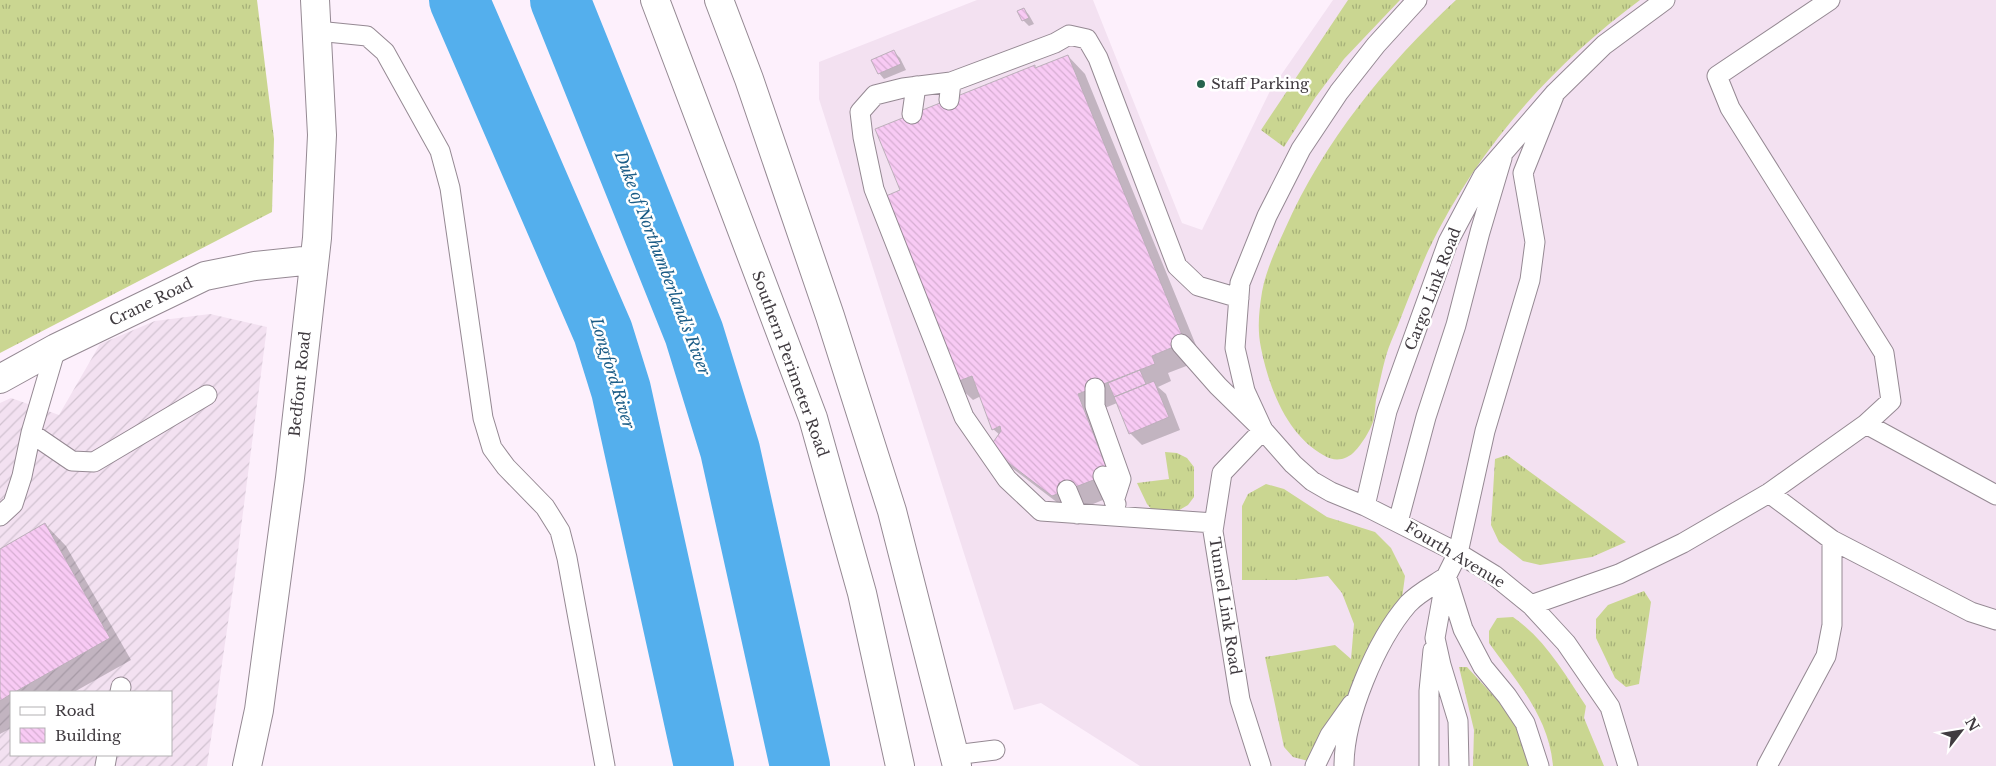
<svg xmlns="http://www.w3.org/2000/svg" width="1996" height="766" viewBox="0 0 1996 766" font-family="'Libre Baskerville',serif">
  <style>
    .industrial { fill: url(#industrial-furrows); fill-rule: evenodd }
    .built { fill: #f3e1f1 }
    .grass { fill: url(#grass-tufts) }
    .shadow { fill: #0003 }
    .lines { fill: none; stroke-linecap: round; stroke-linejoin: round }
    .river { stroke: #54afed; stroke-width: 60 }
    .building { fill: url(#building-back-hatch); stroke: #bcafba }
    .service-casing { stroke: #958993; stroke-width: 21 }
    .minor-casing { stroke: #958993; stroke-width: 30 }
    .tertiary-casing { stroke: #958993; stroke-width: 30 }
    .service { stroke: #fff; stroke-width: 19 }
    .minor { stroke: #fff; stroke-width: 28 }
    .tertiary { stroke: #fff; stroke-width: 28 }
    .poi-dot { fill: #26634e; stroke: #fff; stroke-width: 2 }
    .labels { text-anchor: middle; stroke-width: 5; stroke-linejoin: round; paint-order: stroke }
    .poi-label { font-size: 15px; fill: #403b40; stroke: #fff; text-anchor: start }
    .street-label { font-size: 15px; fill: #403b40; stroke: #fff }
    .water-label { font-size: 16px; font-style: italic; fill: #1c5d87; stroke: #fff }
  </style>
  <defs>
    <pattern id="industrial-furrows" width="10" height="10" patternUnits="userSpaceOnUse" patternTransform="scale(1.25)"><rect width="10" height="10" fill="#f3e1f1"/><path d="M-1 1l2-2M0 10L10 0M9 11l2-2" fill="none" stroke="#d1c2d0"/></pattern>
    <pattern id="grass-tufts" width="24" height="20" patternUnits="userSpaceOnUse" patternTransform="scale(1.25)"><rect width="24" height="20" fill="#cad691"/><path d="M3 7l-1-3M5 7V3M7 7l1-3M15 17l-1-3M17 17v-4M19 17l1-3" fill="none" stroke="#a5af78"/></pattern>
    <pattern id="building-back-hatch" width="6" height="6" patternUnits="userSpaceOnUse" patternTransform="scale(1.25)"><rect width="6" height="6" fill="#f8caf4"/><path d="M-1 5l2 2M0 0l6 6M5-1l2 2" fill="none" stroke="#d6aed2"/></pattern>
  </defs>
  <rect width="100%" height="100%" fill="#fdf0fc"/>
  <!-- industrial -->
  <path class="industrial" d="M210,314L267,327L234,582L207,766H0V403L11,398L59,415L100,344L155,321ZM11,692H171V755H11Z"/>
  <!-- built -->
  <path class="built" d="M977,0H1093L1182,223L1202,230L1270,91L1333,0H1996V766H1140L1041,703L1014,710L819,99V62Z"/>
  <!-- grass -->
  <path class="grass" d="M0,0H257L274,139L272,212L0,353Z
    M1348,0H1400L1344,59L1315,98L1284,147L1261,130Z
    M1456,0H1640C1551,66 1476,150 1428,251C1417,275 1408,300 1398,325C1394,335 1389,345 1386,356C1382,370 1379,385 1376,400C1375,407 1375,416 1373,422C1370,431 1361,445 1355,451C1347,460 1335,462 1325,456C1287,436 1269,388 1261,348C1257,329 1259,311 1262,292C1266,270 1276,249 1285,229C1324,141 1386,65 1456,0Z
    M1165,452L1177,453L1187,458L1194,467V497L1188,505L1176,512L1155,513L1147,504L1137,483L1169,479Z
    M1507,455L1626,542L1592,557L1540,565L1523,561L1499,542L1491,525L1495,459Z
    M1266,484L1284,489L1327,517L1375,532L1391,548L1405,576L1401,606L1379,641L1312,762L1293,757L1284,747L1265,657L1335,645L1351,659L1354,624L1342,593L1328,576L1295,580H1242V506L1248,494Z
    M1644,591L1651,602L1639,684L1626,687L1615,678L1596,638V619L1608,605Z
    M1513,617C1545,639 1565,674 1586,706L1584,718L1604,766H1553C1549,717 1517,682 1489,643V631L1497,618Z
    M1459,667H1467L1514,718L1533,766H1473L1474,730Z"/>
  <!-- shadow -->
  <path class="shadow" d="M1024,9L1029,15L1034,24L1029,26L1023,20Z
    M894,52L900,58L906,70L884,79L879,73Z
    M1068,56L1085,74L1202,360L1168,373L1171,381L1158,387L1166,394L1180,430L1142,445L1130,433L1117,403L1095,412L1125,491L1071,513L1008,465L991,448L1000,435L993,429L981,396L973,400L955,383L902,191L1034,67L1036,69Z
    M45,524L66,546L131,660L74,692H11V728L0,734V550Z"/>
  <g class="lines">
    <!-- river -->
    <path class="river" d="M459,0L603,332L621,390L704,766
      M560,0L694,333L730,450L800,766"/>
  </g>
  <!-- building -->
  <path class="building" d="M1024,8L1029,18L1022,21L1017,11Z
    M894,50L901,64L878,74L871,60Z
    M1068,55L1185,342L1152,356L1155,364L1078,394L1109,474L1052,496L989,448L1001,431L1000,426L992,430L972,376L954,383L879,199L900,190L875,129L1035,65V68Z
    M1140,370L1146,384L1114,397L1108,383Z
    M1154,381L1169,417L1129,434L1114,397Z
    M45,523L110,638L15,692H11V694L0,701V549Z"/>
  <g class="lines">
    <!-- service casing -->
    <g class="service-casing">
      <path id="service" d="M1417,0L1376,45L1339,92L1301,149L1267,216L1240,283L1235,348L1245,391L1263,430L1293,464L1312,481L1331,492L1365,506L1458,553L1494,575L1531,605L1566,643L1610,707L1628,766
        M317,31L367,36L385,52L440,151L450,188L483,418L492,448L506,467L545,507L560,531L567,558L605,766
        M949,100L951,82
        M912,114L916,86
        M1181,344L1218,386L1263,430L1222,473L1213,531L1240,700L1261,766
        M1095,388V406L1121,479L1114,501
        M1866,424L1996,495
        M31,433L72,461L94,462L207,395
        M1103,476L1116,504
        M1067,490L1077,514
        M1769,493L1832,540L1971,612L1996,620
        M1365,506L1387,411L1448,242L1483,176L1555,93L1604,45L1665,0
        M0,516L13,504L22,476L31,433L56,348
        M1398,522L1426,417L1456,325L1480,232L1502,158
        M1214,523L1041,511L1007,479L964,417L874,189L863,137L860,112L875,95L903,88L951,82L1055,43L1069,35L1087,39L1098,58L1177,266L1198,286L1239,298
        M1447,578L1463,629L1483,667L1507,696L1525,723L1539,766
        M1531,605L1619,574L1683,543L1769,493L1866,424L1891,401L1884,353L1730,108L1717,76L1830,0
        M120,692L121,687
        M955,755L995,750
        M105,766L107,755
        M1315,766L1330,735L1352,704
        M1344,766C1344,717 1376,641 1408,604C1418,593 1434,585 1446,577
        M1429,766V691L1433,650
        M1459,766L1458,721L1441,665L1435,638L1446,577L1458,553L1485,431L1530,280L1535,242L1523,173L1555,93
        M1767,766L1826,656L1832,625V540"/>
    </g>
    <!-- minor casing -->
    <g class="minor-casing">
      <path id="minor" d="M0,379L56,348L205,276L255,266L313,260
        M247,766L259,710L290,478L317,238L322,135L315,0"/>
    </g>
    <!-- tertiary casing -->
    <g class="tertiary-casing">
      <path id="tertiary" d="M655,0L813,418L862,593L900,766
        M719,0L749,79L830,316L892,511L957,766"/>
    </g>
    <!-- service -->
    <use href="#service" class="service"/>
    <!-- minor -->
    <use href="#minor" class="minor"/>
    <!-- tertiary -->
    <use href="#tertiary" class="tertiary"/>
  </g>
  <!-- markers -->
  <circle class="poi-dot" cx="1201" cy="84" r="5"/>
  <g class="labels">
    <!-- poi labels -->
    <g class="poi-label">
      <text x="1211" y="89">Staff Parking</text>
    </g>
    <!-- street labels -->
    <g class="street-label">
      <text transform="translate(1433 289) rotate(-69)" y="5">Cargo Link Road</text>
      <text transform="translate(151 302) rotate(-26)" y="5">Crane Road</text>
      <text transform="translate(790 364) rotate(70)" y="5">Southern Perimeter Road</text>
      <text transform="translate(300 384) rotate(-84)" y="5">Bedfont Road</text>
      <text transform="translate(1455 555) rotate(31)" y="5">Fourth Avenue</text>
      <text transform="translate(1225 606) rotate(81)" y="5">Tunnel Link Road</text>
    </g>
    <!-- water labels -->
    <g class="water-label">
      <text transform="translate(663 263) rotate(69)" y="6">Duke of Northumberland's River</text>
      <text transform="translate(613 373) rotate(73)" y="6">Longford River</text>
    </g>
  </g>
  <!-- legend -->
  <rect x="10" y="691" width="162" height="65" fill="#ffffff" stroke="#b3b1b3"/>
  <rect x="20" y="707" width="25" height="8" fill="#ffffff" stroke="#b3b1b3"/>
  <text x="55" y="716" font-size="15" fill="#403b40">Road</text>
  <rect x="20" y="728" width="25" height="15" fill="url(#building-back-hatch)" stroke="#b3b1b3"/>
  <text x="55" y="741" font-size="15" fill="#403b40">Building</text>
  <!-- north arrow -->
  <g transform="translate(1961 731) rotate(59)" stroke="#ffffff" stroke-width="4" paint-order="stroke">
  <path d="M0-4L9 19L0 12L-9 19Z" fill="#403b40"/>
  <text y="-8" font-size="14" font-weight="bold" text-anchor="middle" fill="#403b40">N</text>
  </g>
</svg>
